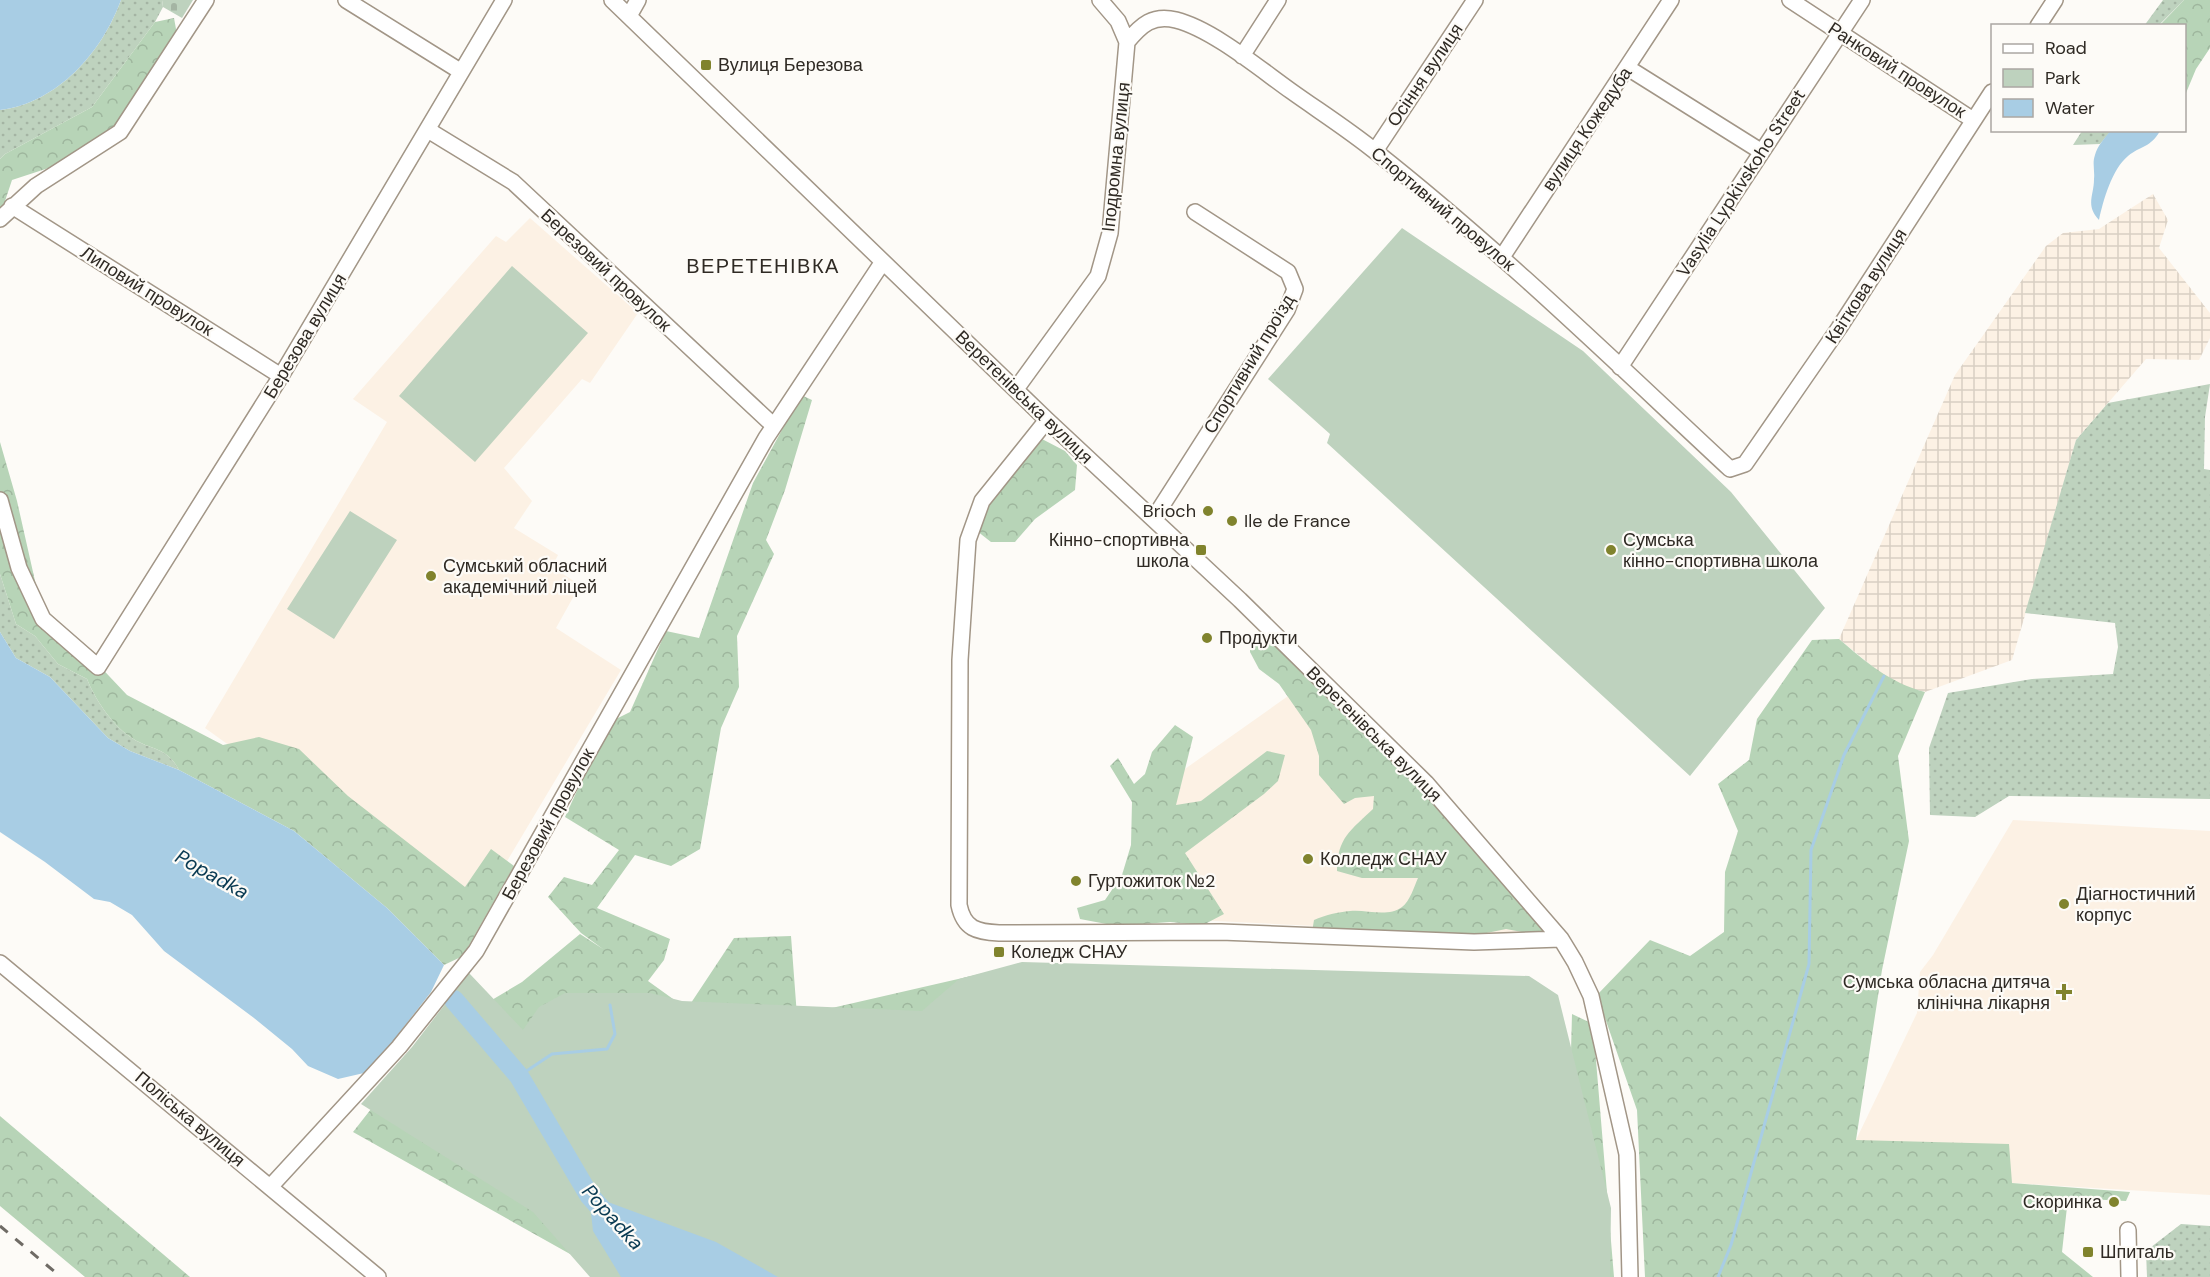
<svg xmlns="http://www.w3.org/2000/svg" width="2210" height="1277" viewBox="0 0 2210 1277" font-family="'DM Sans',sans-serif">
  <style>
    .built { fill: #fcf1e4 }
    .industrial { fill: url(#industrial-grid) }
    .grass { fill: url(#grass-dots) }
    .forest { fill: url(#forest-crowns) }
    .cemetery { fill: url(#cemetery-stones) }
    .park { fill: #bed2be }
    .water { fill: #a8cde4 }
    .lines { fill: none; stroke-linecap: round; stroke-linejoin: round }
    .stream { stroke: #a8cde4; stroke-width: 3 }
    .river { stroke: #a8cde4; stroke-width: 20 }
    .minor-casing { stroke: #a29687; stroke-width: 18 }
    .minor { stroke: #fff; stroke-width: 15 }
    .rail { stroke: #6f6b65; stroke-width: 3; stroke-dasharray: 10 10; stroke-linecap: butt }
    .poi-dot { fill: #80832d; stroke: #fdfbf7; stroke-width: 2 }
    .labels { text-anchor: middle; stroke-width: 4.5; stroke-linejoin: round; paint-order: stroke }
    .poi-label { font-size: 18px; fill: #2f2a24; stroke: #fdfbf7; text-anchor: start }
    .street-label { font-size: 18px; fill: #2f2a24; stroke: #fdfbf7 }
    .neighbourhood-label { font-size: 20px; letter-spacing: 1.5px; fill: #2f2a24; stroke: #fdfbf7 }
    .water-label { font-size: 20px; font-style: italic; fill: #093a52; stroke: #fdfbf7 }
  </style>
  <defs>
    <pattern id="industrial-grid" width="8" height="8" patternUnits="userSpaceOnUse" patternTransform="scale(1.5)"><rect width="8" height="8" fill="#fcf1e4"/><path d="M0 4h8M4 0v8" fill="none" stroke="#d8cfc3"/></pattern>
    <pattern id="grass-dots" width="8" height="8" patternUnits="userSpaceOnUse" patternTransform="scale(1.5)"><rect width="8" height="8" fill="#bed2be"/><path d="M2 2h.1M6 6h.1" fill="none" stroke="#a4b4a3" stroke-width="1.8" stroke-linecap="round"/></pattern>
    <pattern id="forest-crowns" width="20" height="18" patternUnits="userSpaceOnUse" patternTransform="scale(1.5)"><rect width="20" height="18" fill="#b7d4b7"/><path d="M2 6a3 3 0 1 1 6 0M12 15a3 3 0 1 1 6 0" fill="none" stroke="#9eb69d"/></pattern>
    <pattern id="cemetery-stones" width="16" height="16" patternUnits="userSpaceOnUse" patternTransform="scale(1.5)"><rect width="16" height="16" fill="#bed2be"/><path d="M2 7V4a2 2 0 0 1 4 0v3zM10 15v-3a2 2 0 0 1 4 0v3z" fill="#a4b4a3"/></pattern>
  </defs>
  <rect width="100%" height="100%" fill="#fdfbf7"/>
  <!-- built -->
  <path class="built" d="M530,218L638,313L590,383L582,379L504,468L532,501L514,528L558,555L552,567L580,585L556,628L621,670L472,920L205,728L387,422L353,399L496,236L506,242Z
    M1308,682L1554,938L1135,917L1141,800Z
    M2013,820L2210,831V1195L2012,1183L1800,1277L1856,1140L1917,1013L1920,972L1933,955Z"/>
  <!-- industrial -->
  <path class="industrial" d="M2153,194L2168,220L2159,248L2210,313V338L2199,360L2146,359L2076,440L2012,660L1925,692L1904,687L1884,676L1839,639L1955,375L2046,246L2063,233L2099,229Z"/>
  <!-- grass -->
  <path class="grass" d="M121,0H162L163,7L155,22L92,107L5,154L0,159V110C58,103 102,52 121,0Z
    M2163,0H2184L2159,25L2144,26Z
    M2082,131V130L2111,131L2100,144L2073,145Z
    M2210,384L2205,417L2204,469L2210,470V799L2009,796L1975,817L1930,815L1929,748L1948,693L2032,679L2113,674L2118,647L2115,623L2025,613L2076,440L2108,403Z
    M0,574L16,624L35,636L58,664L87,679C95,699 111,723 129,736C149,751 166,745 179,770L130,751L108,738L50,677L16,658L0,632Z
    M2181,1224L2210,1226V1277H2147L2146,1251Z"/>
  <!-- forest -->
  <path class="forest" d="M2184,0H2210V48L2196,69L2186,93L2184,26H2159Z
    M174,18L178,40L116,137L73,160L12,180L0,216V159L5,154L92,107L155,22Z
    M801,395L812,400L785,490L766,540L774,554L737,636L739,687L721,728L700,849L671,866L635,855L597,908L670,939L664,960L648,981L687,1009L734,938L791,936L797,1016L1023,964L588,1196L570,1254L353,1132L433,1030L480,1007L522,982L580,934L603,949L581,933L548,897L564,877L592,885L619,850L565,817L608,723L630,712L666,631L699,638L753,483Z
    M1042,439L1065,451L1077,465L1075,490L1035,519L1015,542H991L977,531L986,504Z
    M0,442L17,501L40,603L127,695L223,745L259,737L299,749L348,796L465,887L491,849L514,866L463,956L444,965L387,908L294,831L179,770C166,745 149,751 129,736C111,723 95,699 87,679L58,664L35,636L16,624L0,574Z
    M1260,631L1413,777L1554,938L1506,929L1472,936L1312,932L1314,920C1325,915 1338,912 1350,911C1366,909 1387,918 1402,907C1410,901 1414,887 1418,878H1362L1337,871C1337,838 1351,830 1373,809L1374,796L1355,798L1344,804L1319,775V756L1311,730L1279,684L1259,669L1250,652L1251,636Z
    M1839,639C1866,662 1890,683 1925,692L1898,756L1909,841L1882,970L1856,1140L2009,1144L2012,1183L2130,1192L2126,1201L2068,1198L2062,1252L2093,1277H1645L1637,1110L1597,995L1650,940L1690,956L1724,932L1725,872L1738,831L1718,784L1749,760L1757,719L1812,640Z
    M1175,725L1193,737L1176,805L1201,801L1267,751L1285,755L1278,781L1264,794L1185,853L1224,914L1203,925L1170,922L1117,926L1080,919L1077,908L1105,900L1122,875L1131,845L1132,802L1110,766L1118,758L1134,784L1145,774L1152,752Z
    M1572,1014L1593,1024L1614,1277H1565Z
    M0,1116L190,1277H85L0,1206Z"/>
  <!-- cemetery -->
  <path class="cemetery" d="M162,0H193L182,18L163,7Z"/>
  <!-- park -->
  <path class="park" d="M1402,228L1583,351L1731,492L1825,608L1690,776L1327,443L1330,434L1268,379Z
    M512,266L588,333L475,462L399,396Z
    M350,511L397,540L334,639L287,609Z
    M1022,962L1529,976L1558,995L1611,1208L1610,1277H590L533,1212L361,1104L412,1047L469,973L523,1030L539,1007L565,993H650L682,1001L922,1011L959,979Z"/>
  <!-- water -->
  <path class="water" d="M0,0H121C102,52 58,103 0,110Z
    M2111,130L2160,131C2150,148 2142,145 2128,156C2112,169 2103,201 2099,220C2085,205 2094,196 2094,179C2095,171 2092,163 2095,155C2097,146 2105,138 2111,130Z
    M0,632L16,658L50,677L108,738L130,751L179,770L294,831L387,908L444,965L431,992L379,1059L364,1073L338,1079L308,1066L292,1049L254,1018L164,951L132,915L110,902L94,899L45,862L0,832Z
    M589,1195L716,1242L778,1277H621L593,1231Z"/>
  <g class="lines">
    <!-- stream -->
    <path class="stream" d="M519,1076L552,1054L607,1049L615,1034L610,1005
      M1718,1277L1731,1245L1809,964L1811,850L1844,755L1884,676"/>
    <!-- river -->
    <path class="river" d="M454,1000L519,1076L589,1195L606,1214"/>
    <!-- minor casing -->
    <g class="minor-casing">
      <path id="minor" d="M346,0L460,71
        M612,0L1047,420L1240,600L1426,783L1561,939L1575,962L1591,996L1627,1154L1630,1277
        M1790,0L1973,120
        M629,16L638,0
        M2038,26L2055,0
        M1127,42C1141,25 1153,14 1176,20C1212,29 1260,69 1291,91C1319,111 1349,130 1376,152C1500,250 1614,361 1730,469L1745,464L1839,328L1992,92
        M1242,56L1278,0
        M1628,68L1762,152
        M428,130L513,182L774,426
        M1375,151L1475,0
        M12,206L281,376
        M0,219L36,186L120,132L206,0
        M1502,257L1671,0
        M1620,367L1862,0
        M1016,389L1098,276L1110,233L1127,42L1118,21L1100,0
        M1047,420L982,501L968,540L960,660L959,905C964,929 977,932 999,933L1221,932L1474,942L1561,939
        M0,500L19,568L43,619L98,667L281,376L504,0
        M1154,518L1287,310L1295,289L1288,272L1195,212
        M0,963L378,1277
        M271,1186L399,1047L476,951L766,438L882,263
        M2128,1230L2129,1277"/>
    </g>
    <!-- minor -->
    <use href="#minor" class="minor"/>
    <!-- rail -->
    <path class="rail" d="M0,1226L61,1277"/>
  </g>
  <!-- markers -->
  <g class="poi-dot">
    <rect x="700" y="59" width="12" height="12" rx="3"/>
    <circle cx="1208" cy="511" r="6"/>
    <circle cx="1232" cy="521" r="6"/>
    <rect x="1195" y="544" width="12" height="12" rx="3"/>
    <circle cx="1611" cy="550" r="6"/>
    <circle cx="431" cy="576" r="6"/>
    <circle cx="1207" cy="638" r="6"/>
    <circle cx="1308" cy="859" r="6"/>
    <circle cx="1076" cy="881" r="6"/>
    <circle cx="2064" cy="904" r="6"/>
    <rect x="993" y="946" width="12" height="12" rx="3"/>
    <path d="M2061 983h6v6h6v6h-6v6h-6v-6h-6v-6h6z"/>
    <circle cx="2114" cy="1202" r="6"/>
    <rect x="2082" y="1246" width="12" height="12" rx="3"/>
  </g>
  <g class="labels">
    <!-- poi labels -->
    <g class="poi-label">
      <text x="718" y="71">Вулиця Березова</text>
      <text x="1196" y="517" text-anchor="end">Brioch</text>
      <text x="1244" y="527">Ile de France</text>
      <text x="1189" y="546" text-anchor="end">Кінно-спортивна<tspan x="1189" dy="21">школа</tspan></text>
      <text x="1623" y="546">Сумська<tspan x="1623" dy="21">кінно-спортивна школа</tspan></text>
      <text x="443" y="572">Сумський обласний<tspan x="443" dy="21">академічний ліцей</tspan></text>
      <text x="1219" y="644">Продукти</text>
      <text x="1320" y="865">Колледж СНАУ</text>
      <text x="1088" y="887">Гуртожиток №2</text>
      <text x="2076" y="900">Діагностичний<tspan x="2076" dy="21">корпус</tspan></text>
      <text x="1011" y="958">Коледж СНАУ</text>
      <text x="2050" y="988" text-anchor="end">Сумська обласна дитяча<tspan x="2050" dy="21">клінічна лікарня</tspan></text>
      <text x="2102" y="1208" text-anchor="end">Скоринка</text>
      <text x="2100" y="1258">Шпиталь</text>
    </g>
    <!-- street labels -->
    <g class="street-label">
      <text transform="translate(1897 70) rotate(33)" y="6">Ранковий провулок</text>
      <text transform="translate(1425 75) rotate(-56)" y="6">Осіння вулиця</text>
      <text transform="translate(1587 129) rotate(-56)" y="6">вулиця Кожедуба</text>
      <text transform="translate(1116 157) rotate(-84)" y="6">Іподромна вулиця</text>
      <text transform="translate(1741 183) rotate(-57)" y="6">Vasylia Lypkivskoho Street</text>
      <text transform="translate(1443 209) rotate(40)" y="6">Спортивний провулок</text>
      <text transform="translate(606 270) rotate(43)" y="6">Березовий провулок</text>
      <text transform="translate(1866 286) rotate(-57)" y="6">Квіткова вулиця</text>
      <text transform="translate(147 291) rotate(32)" y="6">Липовий провулок</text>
      <text transform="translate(305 336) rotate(-59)" y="6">Березова вулиця</text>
      <text transform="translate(1249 364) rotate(-59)" y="6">Спортивний проїзд</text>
      <text transform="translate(1024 397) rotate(44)" y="6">Веретенівська вулиця</text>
      <text transform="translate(1374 734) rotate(45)" y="6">Веретенівська вулиця</text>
      <text transform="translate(548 824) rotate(-61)" y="6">Березовий провулок</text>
      <text transform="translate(190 1119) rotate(40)" y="6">Поліська вулиця</text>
    </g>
    <!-- neighbourhood labels -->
    <g class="neighbourhood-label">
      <text x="763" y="273">ВЕРЕТЕНІВКА</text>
    </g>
    <!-- water labels -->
    <g class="water-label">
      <text transform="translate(212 874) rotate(29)" y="7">Popadka</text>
      <text transform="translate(613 1217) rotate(48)" y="7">Popadka</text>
    </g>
  </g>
  <!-- legend -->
  <rect x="1991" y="24" width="195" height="108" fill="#fdfbf7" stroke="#aba7a3" stroke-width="1.5"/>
  <rect x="2003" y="44" width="30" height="9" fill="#ffffff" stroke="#aba7a3" stroke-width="1.5"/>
  <text x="2045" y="54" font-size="18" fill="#2f2a24">Road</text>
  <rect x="2003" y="69" width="30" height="18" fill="#bed2be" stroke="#aba7a3" stroke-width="1.5"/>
  <text x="2045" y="84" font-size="18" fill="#2f2a24">Park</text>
  <rect x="2003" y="99" width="30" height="18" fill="#a8cde4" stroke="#aba7a3" stroke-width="1.5"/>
  <text x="2045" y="114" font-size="18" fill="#2f2a24">Water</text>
</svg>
